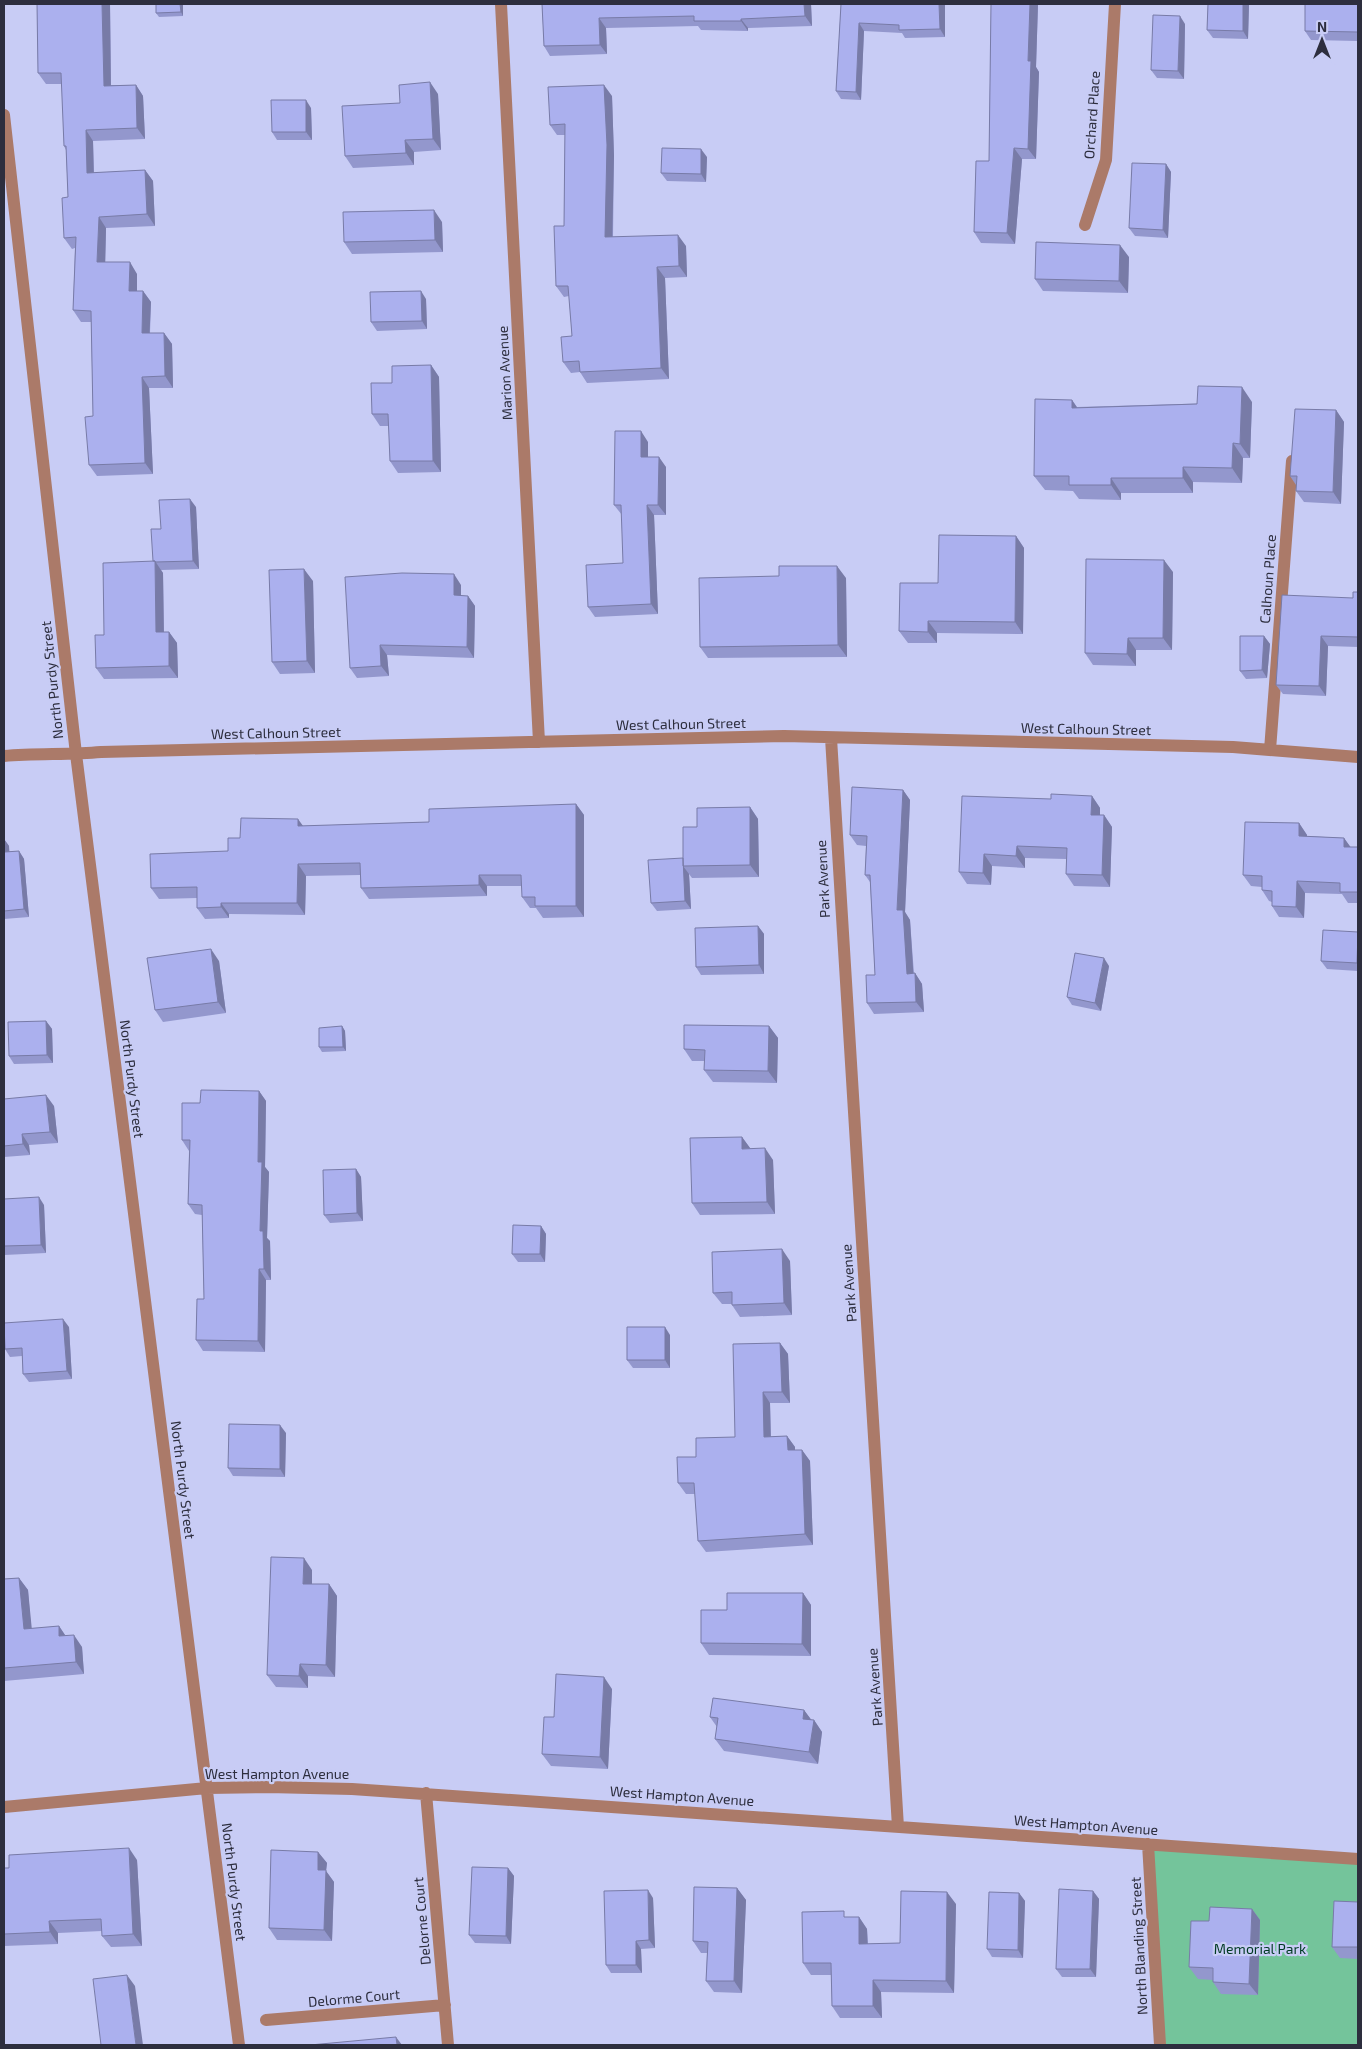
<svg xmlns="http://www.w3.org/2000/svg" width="1362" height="2049" viewBox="0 0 1362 2049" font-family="'Exo 2',sans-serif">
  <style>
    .green { fill: #74c49b }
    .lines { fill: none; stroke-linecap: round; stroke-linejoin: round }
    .minor { stroke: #ab7a69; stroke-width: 12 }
    .wall { fill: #9397cd }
    .shaded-wall { fill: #787ba7 }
    .building { fill: #abb0ee; stroke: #787ba7 }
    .labels { text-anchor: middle; stroke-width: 4.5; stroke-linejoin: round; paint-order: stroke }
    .street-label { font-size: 14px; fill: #2d2e3e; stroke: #c8ccf5 }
    .park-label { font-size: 14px; fill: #003a23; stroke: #c8ccf5 }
  </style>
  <rect width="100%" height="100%" fill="#c8ccf5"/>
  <!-- green -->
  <path class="green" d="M1148,1844L1358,1859V2045H1160Z"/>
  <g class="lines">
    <!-- minor -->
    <path class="minor" d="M501,4L539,742
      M4,115L76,754L239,2045
      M1085,225L1106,160L1115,4
      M831,738L898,1827
      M1270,750L1292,461
      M4,756C36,753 69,755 101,752L784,736L1233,747L1358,757
      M426,1793L448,2045
      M4,1807L207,1788L268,1787L352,1789L1358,1859
      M1148,1844L1160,2045
      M266,2020L445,2005"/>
  </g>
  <!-- wall -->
  <path class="wall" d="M37,4H110L111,85H136L143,96L145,139L93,141L94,173L145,170L153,181L155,226L106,228L105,262L137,274V291H143L151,302L150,333H164L172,344L173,388H149L153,474L97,476L89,465L93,416L91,322H81L73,310L75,248L72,249L64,238L68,197L66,150L64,146L62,84H46L38,73Z
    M156,4H183V16L159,17L156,13Z
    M542,4H811L812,26L748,28V31L701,30L698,26L606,28L607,54L550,56L544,46Z
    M841,4H945V37L905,38L902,33L864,31L861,100L841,99L836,91Z
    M991,4H1038L1036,67L1039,72L1036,159H1022L1015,244L981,243L974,232L989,161Z
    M1208,4H1249L1248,39L1213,38L1207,30Z
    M1358,4V41L1311,40L1305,31Z
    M1185,24L1184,79L1157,78L1151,70Z
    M438,94L441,150L414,152V165L353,168L345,156L400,103Z
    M612,96L614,156L613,237L686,246L687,277L665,278L669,379L587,383L580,372L571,373L563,362L572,336L569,296L564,297L556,286L564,226L565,135H557L550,125Z
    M311,108L312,140H277L272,132Z
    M707,157L706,182L667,181L661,173Z
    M1166,164L1171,172L1168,238L1135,236L1129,228Z
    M442,222L443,252L352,254L344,242Z
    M1129,257L1128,293L1043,291L1035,279Z
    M426,299L427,329L377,331L371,322Z
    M431,365L439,377L441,472L398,473L390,461L389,426H380L372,414L392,383Z
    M1072,400L1077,407L1252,402L1250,458H1243L1242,483L1193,482V493H1121V500L1079,499L1073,491L1045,490L1034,476Z
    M1336,410L1344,422L1341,504L1304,502L1296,491V485L1290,476Z
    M648,442V457L666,467V515H654L658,614L595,617L588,607L623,563L622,515L614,505Z
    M196,507L199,569L161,570L163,573L164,632H169L177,643L178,678L104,679L96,668L104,635L153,561L161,529Z
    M1016,536L1024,548L1023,634L937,633V643H908L899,631L938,583Z
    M1173,572L1172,650H1136V666L1093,665L1085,653Z
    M779,576L846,578L847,657L708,658L700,647Z
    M313,581L315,673L280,674L272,662Z
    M461,585V596H468L475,606L474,658L387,655L389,676L357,678L350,668Z
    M1358,592V647L1328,646L1326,696L1283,694L1276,685Z
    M1264,636L1270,644L1267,678L1246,679L1240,671Z
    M903,790L910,800L905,912L910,920L914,974L915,973L922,984L924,1012L874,1014L867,1003L875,975L870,882L865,875L866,846L857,845L850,835Z
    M1092,796L1100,808V815H1104L1112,827L1110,887L1074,886L1066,874V859L1025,858V868L992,866L991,885L967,884L959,872L1051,799Z
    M576,804L584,815V917L543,918L536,908H530L522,897V886H487V896L369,899L361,888L360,875L306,876L305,915L229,914V918L205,919L197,908V898L159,899L151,888L228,851L240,838L303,826L429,822Z
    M750,807L758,819L759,877L692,878L689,874L691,909L657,911L651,903L683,858L697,827Z
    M1299,823L1307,835V836L1344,838L1350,847H1358V903H1348L1342,894L1305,893L1304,918L1279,917L1272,906V902L1269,901L1262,890V887L1251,886L1243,875Z
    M4,839L9,846V852L19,851L24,859L29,917L4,919Z
    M758,926L764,934V974L701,975L696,967Z
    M1358,932V971L1327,969L1321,961Z
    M219,961L226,1013L163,1022L155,1010Z
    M1109,966L1101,1011L1072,1005L1067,997Z
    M46,1021L52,1029L53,1063L14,1064L9,1056Z
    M342,1026L345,1031L346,1051L322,1052L319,1047Z
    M769,1026L778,1038L777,1083L713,1082L704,1070L705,1061H692L684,1049Z
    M259,1091L266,1101L265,1167L269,1172L267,1238L270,1241L271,1280H266L265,1352L203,1351L196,1340L204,1299L202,1215L195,1214L188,1204L189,1151L182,1140L200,1103Z
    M4,1099L54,1106L58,1143L29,1145L30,1155L4,1157Z
    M742,1137L750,1148L773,1160L775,1214L700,1215L692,1203Z
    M356,1169L361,1177L363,1221L330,1223L324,1215Z
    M4,1199L44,1205L46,1253L4,1255Z
    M541,1226L546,1234L545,1262H518L512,1254Z
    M790,1261L792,1315L740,1317L732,1305V1304H722L713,1293Z
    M69,1327L72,1379L29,1382L23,1374L22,1356L10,1357L5,1349Z
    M670,1335V1368H633L627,1360Z
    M780,1343L788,1354L790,1403H770L771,1437L787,1436L795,1447V1450H802L810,1461L813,1545L706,1552L698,1541L695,1494H686L678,1483L696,1457L735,1437Z
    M286,1433L285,1477L233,1476L228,1468Z
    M312,1570V1584H329L337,1596L335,1677L308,1676V1688L276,1687L267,1675Z
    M19,1578L28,1590L31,1629L59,1626L65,1635L82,1647L84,1674L4,1681V1579Z
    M803,1593L811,1605V1656L709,1655L701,1643L727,1610Z
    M612,1689L608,1769L551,1766L542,1754L554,1717Z
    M804,1710L811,1720H814L822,1732L818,1764L724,1751L715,1739L717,1727L710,1717Z
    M318,1852L327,1863L326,1871L334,1882L332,1941L277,1940L269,1928Z
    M137,1860L142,1946L111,1947L102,1936V1931L58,1933V1944L4,1946V1868Z
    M508,1868L514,1876L511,1944L475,1943L469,1935Z
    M737,1888L746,1900L742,1993L714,1992L706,1981L707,1953H701L693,1941Z
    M1093,1891L1099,1899L1096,1977H1062L1056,1969Z
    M1019,1893L1025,1901L1023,1958L992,1957L987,1949Z
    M653,1898L655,1948L641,1949L642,1973H611L606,1965Z
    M1358,1902V1959L1340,1958L1332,1947Z
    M956,1904L954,1993L881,1992L882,2018H840L832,2006L831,1975H811L803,1963L848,1917H859L867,1929L868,1944L900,1943Z
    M1252,1909L1260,1920L1258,1995L1221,1994L1213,1982V1980L1198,1979L1189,1967L1209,1921Z"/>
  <!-- shaded-wall -->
  <path class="shaded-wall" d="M102,4H110L111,97L104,86Z
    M180,4H183V16L181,12Z
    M804,4H811L812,26L805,16Z
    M939,4H945V37L940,29Z
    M1030,4H1038L1036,67L1039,72L1036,159L1028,149V61Z
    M1243,4H1249L1248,39L1243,31Z
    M1180,16L1185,24L1184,79L1178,71Z
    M599,18L606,28L607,54L600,45Z
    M741,19L748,28V31L741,21Z
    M859,23L864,31L861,100L856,92Z
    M430,82L438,94L441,150L433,139Z
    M136,85L143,96L145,139L137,128Z
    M604,85L612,96L614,156L612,248L605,237Z
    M306,100L311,108L312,140L306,132Z
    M86,130L93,141L94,185L87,173Z
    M405,140L414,152V165L406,153Z
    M1014,148L1022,159L1015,244L1007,233Z
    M701,149L707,157L706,182L701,174Z
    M1166,164L1171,172L1168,238L1163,230Z
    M145,170L153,181L155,226L147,214Z
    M434,210L442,222L443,252L435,240Z
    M99,217L106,228L105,273L97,262Z
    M678,235L686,246L687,277L679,266Z
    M1120,245L1129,257L1128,293L1119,281Z
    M130,262L137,274V302L129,291Z
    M657,267L665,278L669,379L661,368Z
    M143,291L151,302L149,344L142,333Z
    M421,291L426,299L427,329L422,321Z
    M164,333L172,344L173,388L165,376Z
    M431,365L439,377L441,472L433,461Z
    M142,377L149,388L153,474L145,463Z
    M1242,387L1252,402L1250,458L1240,444Z
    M1072,400L1082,415L1072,408Z
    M1336,410L1344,422L1341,504L1333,492Z
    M641,431L648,442V467L641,457Z
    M1233,443L1243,458L1242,483L1232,468Z
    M659,457L666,467V515L658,505Z
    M1183,467L1193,482V493L1183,478Z
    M1111,478L1121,493V500L1111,485Z
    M190,499L196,507L199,569L193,561Z
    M647,505L654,515L658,614L651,604Z
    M1016,536L1024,548L1023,634L1015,622Z
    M1164,560L1173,572L1172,650L1163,638Z
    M155,561L163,573L164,644L156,632Z
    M837,566L846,578L847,657L838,645Z
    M304,569L313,581L315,673L307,661Z
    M454,574L461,585V606L454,595Z
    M468,596L475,606L474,658L467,647Z
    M928,621L937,633V643L928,632Z
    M169,632L177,643L178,678L169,666Z
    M1264,636L1270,644L1267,678L1262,670Z
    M1321,636L1328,646L1326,696L1319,686Z
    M1128,638L1136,650V666L1127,654Z
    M380,645L387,655L389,676L381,666Z
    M903,790L910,800L905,912L910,920L914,984L907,974L897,910Z
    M1092,796L1100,808V827L1091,815Z
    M576,804L584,815V917L576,906Z
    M750,807L758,819L759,877L750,865Z
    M1104,815L1112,827L1110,887L1102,875Z
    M298,819L306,830L298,826Z
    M1299,823L1307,835V847L1299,836Z
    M1344,838L1352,849L1344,847Z
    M4,839L9,846L10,860L5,852Z
    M1017,846L1025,858V868L1016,856Z
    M19,851L24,859L29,917L24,909Z
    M984,854L992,866L991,885L983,873Z
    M298,864L306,876L305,915L297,903Z
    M683,866L689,874L691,909L685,901Z
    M479,875L487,886V896L479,885Z
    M1297,881L1305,893L1304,918L1296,907Z
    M221,903L229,914V918L221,907Z
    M758,926L764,934V974L759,965Z
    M211,949L219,961L226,1013L218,1002Z
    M1104,958L1109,966L1101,1011L1095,1003Z
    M915,973L922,984L924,1012L916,1002Z
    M46,1021L52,1029L53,1063L47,1055Z
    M342,1026L345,1031L346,1051L343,1047Z
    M769,1026L778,1038L777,1083L768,1071Z
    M259,1091L266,1101L265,1167L269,1172L267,1238L270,1241L271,1280L264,1269L260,1231L258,1162Z
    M46,1095L54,1106L58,1143L50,1132Z
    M22,1134L29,1145L30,1155L23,1144Z
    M742,1137L750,1148L742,1149Z
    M765,1148L773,1160L775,1214L767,1202Z
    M356,1169L361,1177L363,1221L357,1213Z
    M39,1197L44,1205L46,1253L41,1245Z
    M541,1226L546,1234L545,1262L540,1254Z
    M782,1249L790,1261L792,1315L784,1303Z
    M259,1269L266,1280L265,1352L258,1341Z
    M63,1319L69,1327L72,1379L67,1371Z
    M665,1327L670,1335V1368L665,1360Z
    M780,1343L788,1354L790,1403L782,1392Z
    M763,1392L770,1403L771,1448L764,1437Z
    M280,1425L286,1433L285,1477L280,1469Z
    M787,1436L795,1447V1461L788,1450Z
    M802,1450L810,1461L813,1545L805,1534Z
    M304,1558L312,1570V1596L303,1584Z
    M19,1578L28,1590L33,1641L24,1629Z
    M329,1584L337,1596L335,1677L326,1665Z
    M803,1593L811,1605V1656L802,1644Z
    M59,1626L67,1638L59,1636Z
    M74,1635L82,1647L84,1674L76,1662Z
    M300,1664L308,1676V1688L299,1676Z
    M604,1677L612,1689L608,1769L600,1757Z
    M804,1710L813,1722L803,1719Z
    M814,1720L822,1732L818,1764L809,1752Z
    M129,1848L137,1860L142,1946L133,1934Z
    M318,1852L327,1863L326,1871L334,1882L332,1941L324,1930L318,1870Z
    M508,1868L514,1876L511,1944L506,1936Z
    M737,1888L746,1900L742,1993L734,1981Z
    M648,1890L653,1898L655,1948L649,1940Z
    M1093,1891L1099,1899L1096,1977L1090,1969Z
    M947,1892L956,1904L954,1993L946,1981Z
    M1019,1893L1025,1901L1023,1958L1018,1950Z
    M1252,1909L1260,1920L1258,1995L1249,1984Z
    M859,1917L867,1929L868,1956L859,1944Z
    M49,1921L58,1933V1944L50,1932Z
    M636,1941L641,1949L642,1973L636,1965Z
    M127,1975L135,1986L143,2045H136Z
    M873,1980L881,1992L882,2018L873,2006Z
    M396,2037L402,2045H397Z"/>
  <!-- building -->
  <path class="building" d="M37,4H102L104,86L136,85L137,128L86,130L87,173L145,170L147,214L99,217L97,262H130L129,291H143L142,333H164L165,376L142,377L145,463L89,465L85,417L93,416L91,311L73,310L76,237L64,238L62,198L68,197L66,146H64L61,73H38Z
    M156,4H180L181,12L156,13Z
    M542,4H804L805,16L741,19V21H694V16L599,18L600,45L544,46Z
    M841,4H939L940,29L899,30V25L859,23L856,92L836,91Z
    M991,4H1030L1028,61H1031L1028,149L1014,148L1007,233L974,232L976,161H989Z
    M1208,4H1243V31L1207,30Z
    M1305,4H1358V32L1305,31Z
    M1153,15L1180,16L1178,71L1151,70Z
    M430,82L433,139L405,140L406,153L345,156L342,106L400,103L399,85Z
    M604,85L607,145L605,237L678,235L679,266L657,267L661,368L580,372L579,361L563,362L561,337L572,336L568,286H556L554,226H564L565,124L550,125L548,87Z
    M271,100H306V132H272Z
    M662,148L701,149V174L661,173Z
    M1132,163L1166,164L1163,230L1129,228Z
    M434,210L435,240L344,242L343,212Z
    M1036,242L1120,245L1119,281L1035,279Z
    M421,291L422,321L371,322L370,292Z
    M431,365L433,461H390L388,414H372L371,383H392V366Z
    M1198,386L1242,387L1240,444L1233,443L1232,468L1183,467V478H1111V485H1069V476H1034L1035,399L1072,400V408L1197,404Z
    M1295,409L1336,410L1333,492L1296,491L1297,476H1290Z
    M615,431H641V457H659L658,505H647L651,604L588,607L586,565L623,563L621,505H614Z
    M190,499L193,561L155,562V561H153L151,529H161L159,500Z
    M939,535L1016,536L1015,622L928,621V632L899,631L900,583H938Z
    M1086,559L1164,560L1163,638H1128L1127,654L1085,653Z
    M155,561L156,632H169V666L96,668L95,635H104L103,563Z
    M779,566H837L838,645L700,647L699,578L779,576Z
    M304,569L307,661L272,662L269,570Z
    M402,573L454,574V595L468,596L467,647L380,645L381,666L350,668L345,577Z
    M1353,592H1358V637L1321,636L1319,686L1276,685L1282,595L1353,598Z
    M1240,636H1264L1262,670L1240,671Z
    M852,787L903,790L897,910H903L907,974L915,973L916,1002L867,1003L866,975H875L870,875H865L867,836L850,835Z
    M1051,794L1092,796L1091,815H1104L1102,875L1066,874L1067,848L1017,846L1016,856L984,854L983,873L959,872L962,796L1051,799Z
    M576,804V906H535V897H522L521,875H479V885L361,888L360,863L298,864L297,903H221V907L197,908V887L151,888L150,854L228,851V838H240L241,818L298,819V826L429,822V809Z
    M750,807V865L683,866V827H697V808Z
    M1245,822L1299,823V836L1344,838V847H1358V892H1340V883L1297,881L1296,907L1272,906V891L1262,890V876L1243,875Z
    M4,842L5,852L19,851L24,909L4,911Z
    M683,858L685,901L651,903L648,860Z
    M758,926L759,965L696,967L695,928Z
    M1323,930L1358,932L1357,963L1321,961Z
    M211,949L218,1002L155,1010L147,958Z
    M1075,953L1104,958L1095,1003L1067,997Z
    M46,1021L47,1055L9,1056L8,1022Z
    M684,1025L769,1026L768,1071L704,1070L705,1050L684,1049Z
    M342,1026L343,1047H319V1028Z
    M201,1090L259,1091L258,1162H262L260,1231H263L264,1269H259L258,1341L196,1340L197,1299H204L202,1205L188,1204L190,1140H182V1103H200Z
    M46,1095L50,1132L22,1134L23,1144L4,1146V1099Z
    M742,1137V1149L765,1148L767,1202L692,1203L690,1138Z
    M356,1169L357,1213L324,1215L323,1170Z
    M39,1197L41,1245L4,1246V1199Z
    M513,1225L541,1226L540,1254H512Z
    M782,1249L784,1303L732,1305V1292L713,1293L712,1252Z
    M63,1319L67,1371L23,1374L22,1348L5,1349L4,1323Z
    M627,1327H665V1360H627Z
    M780,1343L782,1392H763L764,1437L787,1436L788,1450H802L805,1534L698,1541L694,1483H678L677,1457H696V1438L735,1437L733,1344Z
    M229,1424L280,1425V1469L228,1468Z
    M271,1557L304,1558L303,1584H329L326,1665L300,1664L299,1676L267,1675Z
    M19,1578L24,1629L59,1626V1636L74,1635L76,1662L4,1668V1579Z
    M727,1593H803L802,1644L701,1643V1610H727Z
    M556,1674L604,1677L600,1757L542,1754L544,1717H554Z
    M713,1698L804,1710L803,1719L814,1720L809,1752L715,1739L718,1718L710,1717Z
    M129,1848L133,1934L102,1936L101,1919L49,1921L50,1932L4,1934V1868H9V1855Z
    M271,1850L318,1852V1870H326L324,1930L269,1928Z
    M472,1867L508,1868L506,1936L469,1935Z
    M694,1887L737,1888L734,1981H706L708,1942L693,1941Z
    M1059,1889L1093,1891L1090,1969H1056Z
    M648,1890L649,1940L636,1941V1965H606L604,1891Z
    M901,1891L947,1892L946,1981L873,1980V2006H832L831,1963H803L802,1912L844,1911V1917H859V1944L900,1943Z
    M989,1892L1019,1893L1018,1950L987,1949Z
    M1334,1901L1358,1902V1947H1332Z
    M1210,1907L1252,1909L1249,1984L1213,1982V1968L1189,1967L1191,1921H1209Z
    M127,1975L136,2045H101L93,1979Z
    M396,2037L397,2045H310Z"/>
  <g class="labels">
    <!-- street labels -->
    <g class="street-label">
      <text transform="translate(1092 115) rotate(-86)" y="5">Orchard Place</text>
      <text transform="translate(505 373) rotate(-93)" y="5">Marion Avenue</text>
      <text transform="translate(1268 579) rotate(-86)" y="5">Calhoun Place</text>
      <text transform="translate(52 680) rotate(-96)" y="5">North Purdy Street</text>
      <text transform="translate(681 724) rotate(-1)" y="5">West Calhoun Street</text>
      <text transform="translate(1086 729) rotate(1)" y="5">West Calhoun Street</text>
      <text transform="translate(276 733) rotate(-1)" y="5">West Calhoun Street</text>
      <text transform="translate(823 879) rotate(-93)" y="5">Park Avenue</text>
      <text transform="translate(132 1079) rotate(83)" y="5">North Purdy Street</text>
      <text transform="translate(849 1283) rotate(-94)" y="5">Park Avenue</text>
      <text transform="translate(183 1480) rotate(83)" y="5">North Purdy Street</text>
      <text transform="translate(875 1687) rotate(-94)" y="5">Park Avenue</text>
      <text x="277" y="1779">West Hampton Avenue</text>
      <text transform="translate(682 1796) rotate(4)" y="5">West Hampton Avenue</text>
      <text transform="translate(1086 1825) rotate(4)" y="5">West Hampton Avenue</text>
      <text transform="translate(234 1882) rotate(83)" y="5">North Purdy Street</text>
      <text transform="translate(422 1921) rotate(-95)" y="5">Delorne Court</text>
      <text transform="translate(1139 1946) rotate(-93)" y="5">North Blanding Street</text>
      <text transform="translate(354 1998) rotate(-5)" y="5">Delorme Court</text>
    </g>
    <!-- park labels -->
    <g class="park-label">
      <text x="1260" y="1954">Memorial Park</text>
    </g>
  </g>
  <!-- border -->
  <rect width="1362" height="2049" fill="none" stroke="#2d2e3e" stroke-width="10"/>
  <!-- north arrow -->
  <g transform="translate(1322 40)" stroke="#c8ccf5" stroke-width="4" paint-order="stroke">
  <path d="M0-4L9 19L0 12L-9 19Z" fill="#2d2e3e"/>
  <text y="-8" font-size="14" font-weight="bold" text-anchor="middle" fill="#2d2e3e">N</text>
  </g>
</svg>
